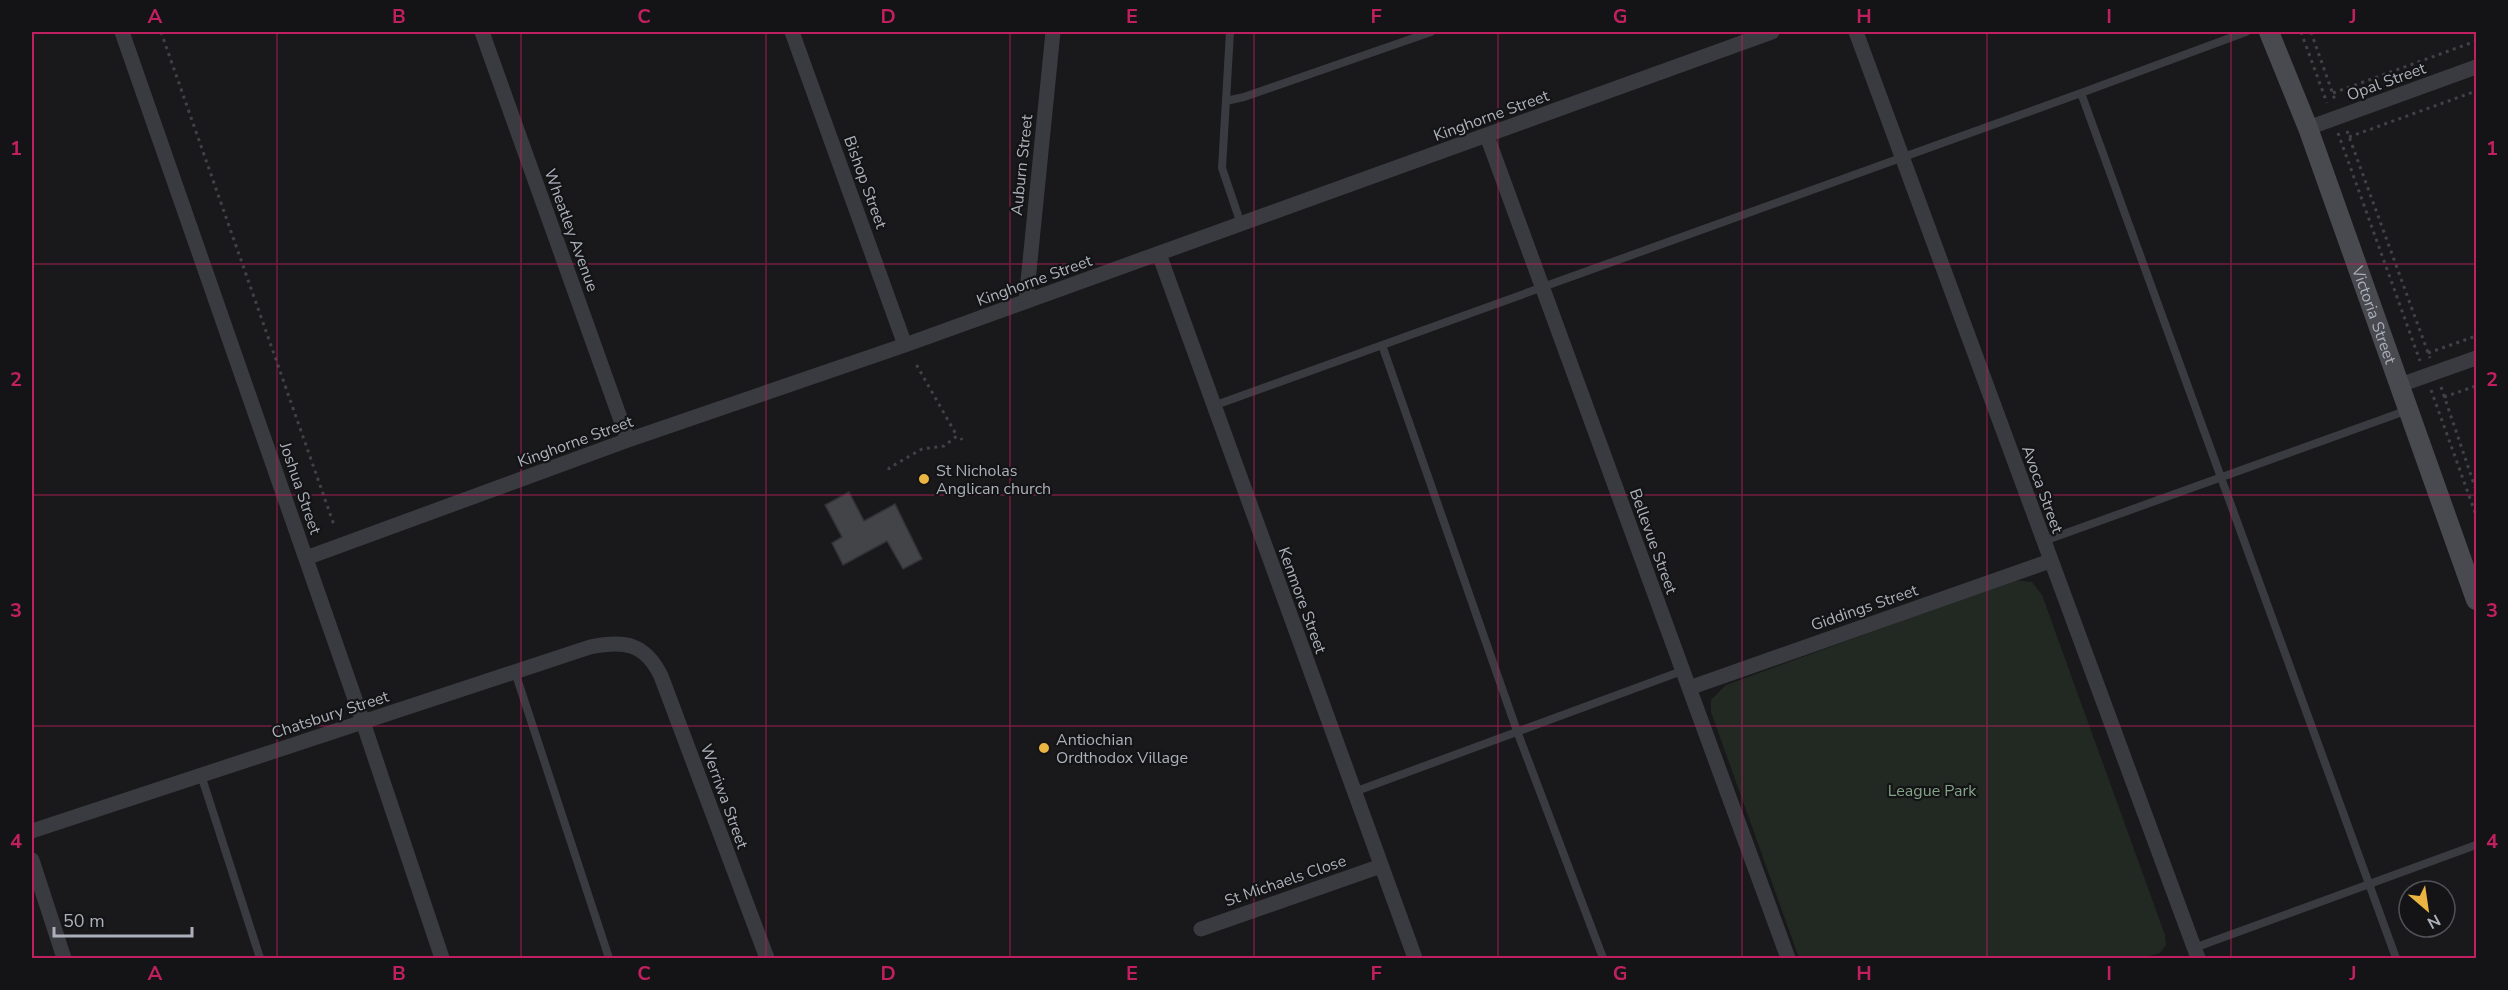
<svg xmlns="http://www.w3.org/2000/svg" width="2508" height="990" viewBox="0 0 2508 990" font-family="'Nunito Sans',sans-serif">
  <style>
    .green { fill: #212922 }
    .building { fill: #434448; stroke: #333337; stroke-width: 1.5 }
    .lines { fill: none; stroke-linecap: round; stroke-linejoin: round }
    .path { stroke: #404247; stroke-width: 3; stroke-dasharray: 3 4.5; stroke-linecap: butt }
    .lane { stroke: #3a3b40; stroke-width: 8 }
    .street { stroke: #3a3b40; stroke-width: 15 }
    .secondary { stroke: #484a50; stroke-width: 20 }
    .grid { fill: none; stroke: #c12060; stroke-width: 1.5; stroke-opacity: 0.55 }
    .poi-dot { fill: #eab641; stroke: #141416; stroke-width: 2 }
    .labels { text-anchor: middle; stroke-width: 4.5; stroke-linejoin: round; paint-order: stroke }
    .street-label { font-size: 16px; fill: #acb0ba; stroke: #141416 }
    .poi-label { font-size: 16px; fill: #acb0ba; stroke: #141416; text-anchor: start }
    .park-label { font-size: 16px; fill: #84a487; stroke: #141416 }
    .neatline { fill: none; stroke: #c12060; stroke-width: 2 }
    .grid-label { font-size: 20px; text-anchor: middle; font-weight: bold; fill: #c12060 }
  </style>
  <rect width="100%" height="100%" fill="#19191b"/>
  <!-- green -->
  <path class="green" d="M2014,580L2032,582L2042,595L2165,935L2166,945L2160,953L2142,958H1799L1711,712V700L1726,685Z"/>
  <!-- building -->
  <path class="building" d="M849,492L864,521L895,504L922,559L903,569L887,541L843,565L832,543L842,537L825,505Z"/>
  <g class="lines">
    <!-- path -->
    <path class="path" d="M161,32L334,525
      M2301,32L2327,103
      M2311,32L2335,100
      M2333,93L2476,41
      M2347,131L2430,358
      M2338,133L2420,361
      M2349,137L2476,91
      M2428,353L2476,336
      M2441,387L2476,490
      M2431,390L2476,515
      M2444,397L2476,386
      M961,438L962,440
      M889,470V468L922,449L944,446L957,436L916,364"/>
    <!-- lane -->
    <path class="lane" d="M1230,32L1222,168L1241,224
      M2081,93L2396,958
      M1226,101L1244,97L1431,32
      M1382,345L1517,731L1603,958
      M1213,406L2081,93L2246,32
      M2044,541L2408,410
      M515,672L609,958
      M201,775L260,958
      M1354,792L1682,671
      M2194,948L2476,845"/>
    <!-- street -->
    <path class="street" d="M122,32L363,722L442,958
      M482,32L628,440
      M792,32L905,345
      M1856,32L2198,958
      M2308,128L2476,67
      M1487,136L1788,958
      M1159,254L1415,958
      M1026,301L1053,32
      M2400,385L2476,358
      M306,558L628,440L905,345L1772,32
      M1689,688L2050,561
      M32,831L590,647C624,640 645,643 661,676L767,958
      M32,860L64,958
      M1201,929L1381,866"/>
    <!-- secondary -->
    <path class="secondary" id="s1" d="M2269,32L2308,128L2476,600"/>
  </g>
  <!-- grid -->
  <path class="grid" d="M277,32V958M521,32V958M766,32V958M1010,32V958M1254,32V958M1498,32V958M1742,32V958M1987,32V958M2231,32V958M32,264H2476M32,495H2476M32,726H2476"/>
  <!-- markers -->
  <g class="poi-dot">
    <circle cx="924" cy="479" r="6"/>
    <circle cx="1044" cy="748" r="6"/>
  </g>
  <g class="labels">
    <!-- street labels -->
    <g class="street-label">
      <text transform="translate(2386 81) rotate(-20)" y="6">Opal Street</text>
      <text transform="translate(1491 115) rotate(-20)" y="6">Kinghorne Street</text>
      <text transform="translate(1021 165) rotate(-84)" y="6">Auburn Street</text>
      <text transform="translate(866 182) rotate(70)" y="6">Bishop Street</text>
      <text transform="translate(572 230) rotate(70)" y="6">Wheatley Avenue</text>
      <text transform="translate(1034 280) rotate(-20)" y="6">Kinghorne Street</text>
      <text dy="6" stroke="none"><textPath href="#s1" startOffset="302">Victoria Street</textPath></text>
      <text transform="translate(575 441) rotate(-20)" y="6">Kinghorne Street</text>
      <text transform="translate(301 488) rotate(71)" y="6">Joshua Street</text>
      <text transform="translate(2043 489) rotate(70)" y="6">Avoca Street</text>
      <text transform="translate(1654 541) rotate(70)" y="6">Bellevue Street</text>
      <text transform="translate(1303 600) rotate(70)" y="6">Kenmore Street</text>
      <text transform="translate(1864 607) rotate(-19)" y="6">Giddings Street</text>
      <text transform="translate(330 714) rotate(-18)" y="6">Chatsbury Street</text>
      <text transform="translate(725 796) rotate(70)" y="6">Werriwa Street</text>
      <text transform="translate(1285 880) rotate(-19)" y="6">St Michaels Close</text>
    </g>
    <!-- poi labels -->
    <g class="poi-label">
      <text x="936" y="476">St Nicholas<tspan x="936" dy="18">Anglican church</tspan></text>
      <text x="1056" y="745">Antiochian<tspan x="1056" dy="18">Ordthodox Village</tspan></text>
    </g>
    <!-- park labels -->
    <g class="park-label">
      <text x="1932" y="796">League Park</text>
    </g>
  </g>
  <!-- border -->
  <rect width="2508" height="990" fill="none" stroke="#141416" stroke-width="66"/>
  <!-- north arrow -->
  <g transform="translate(2427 909) rotate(151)"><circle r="28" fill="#141416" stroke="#515258" stroke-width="1.5"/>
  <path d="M0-4.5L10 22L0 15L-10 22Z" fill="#eab641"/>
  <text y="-9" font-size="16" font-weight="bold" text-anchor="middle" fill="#acb0ba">N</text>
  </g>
  <!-- scale -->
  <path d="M54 927v9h138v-9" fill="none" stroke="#acb0ba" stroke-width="3"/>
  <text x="63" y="927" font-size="18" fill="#acb0ba" stroke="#141416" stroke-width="4.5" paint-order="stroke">50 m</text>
  <rect x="33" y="33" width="2442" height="924" class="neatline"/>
  <g class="grid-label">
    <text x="155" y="23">A</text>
    <text x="399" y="23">B</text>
    <text x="644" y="23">C</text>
    <text x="888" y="23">D</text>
    <text x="1132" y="23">E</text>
    <text x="1376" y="23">F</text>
    <text x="1620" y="23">G</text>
    <text x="1864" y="23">H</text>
    <text x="2109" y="23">I</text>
    <text x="2353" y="23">J</text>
    <text x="16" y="155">1</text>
    <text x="2492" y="155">1</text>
    <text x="16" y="386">2</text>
    <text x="2492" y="386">2</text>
    <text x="16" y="617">3</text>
    <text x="2492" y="617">3</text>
    <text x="16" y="848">4</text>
    <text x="2492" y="848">4</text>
    <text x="155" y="980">A</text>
    <text x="399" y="980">B</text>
    <text x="644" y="980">C</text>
    <text x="888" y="980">D</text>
    <text x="1132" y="980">E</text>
    <text x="1376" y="980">F</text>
    <text x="1620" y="980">G</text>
    <text x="1864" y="980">H</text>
    <text x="2109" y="980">I</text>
    <text x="2353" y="980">J</text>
  </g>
</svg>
